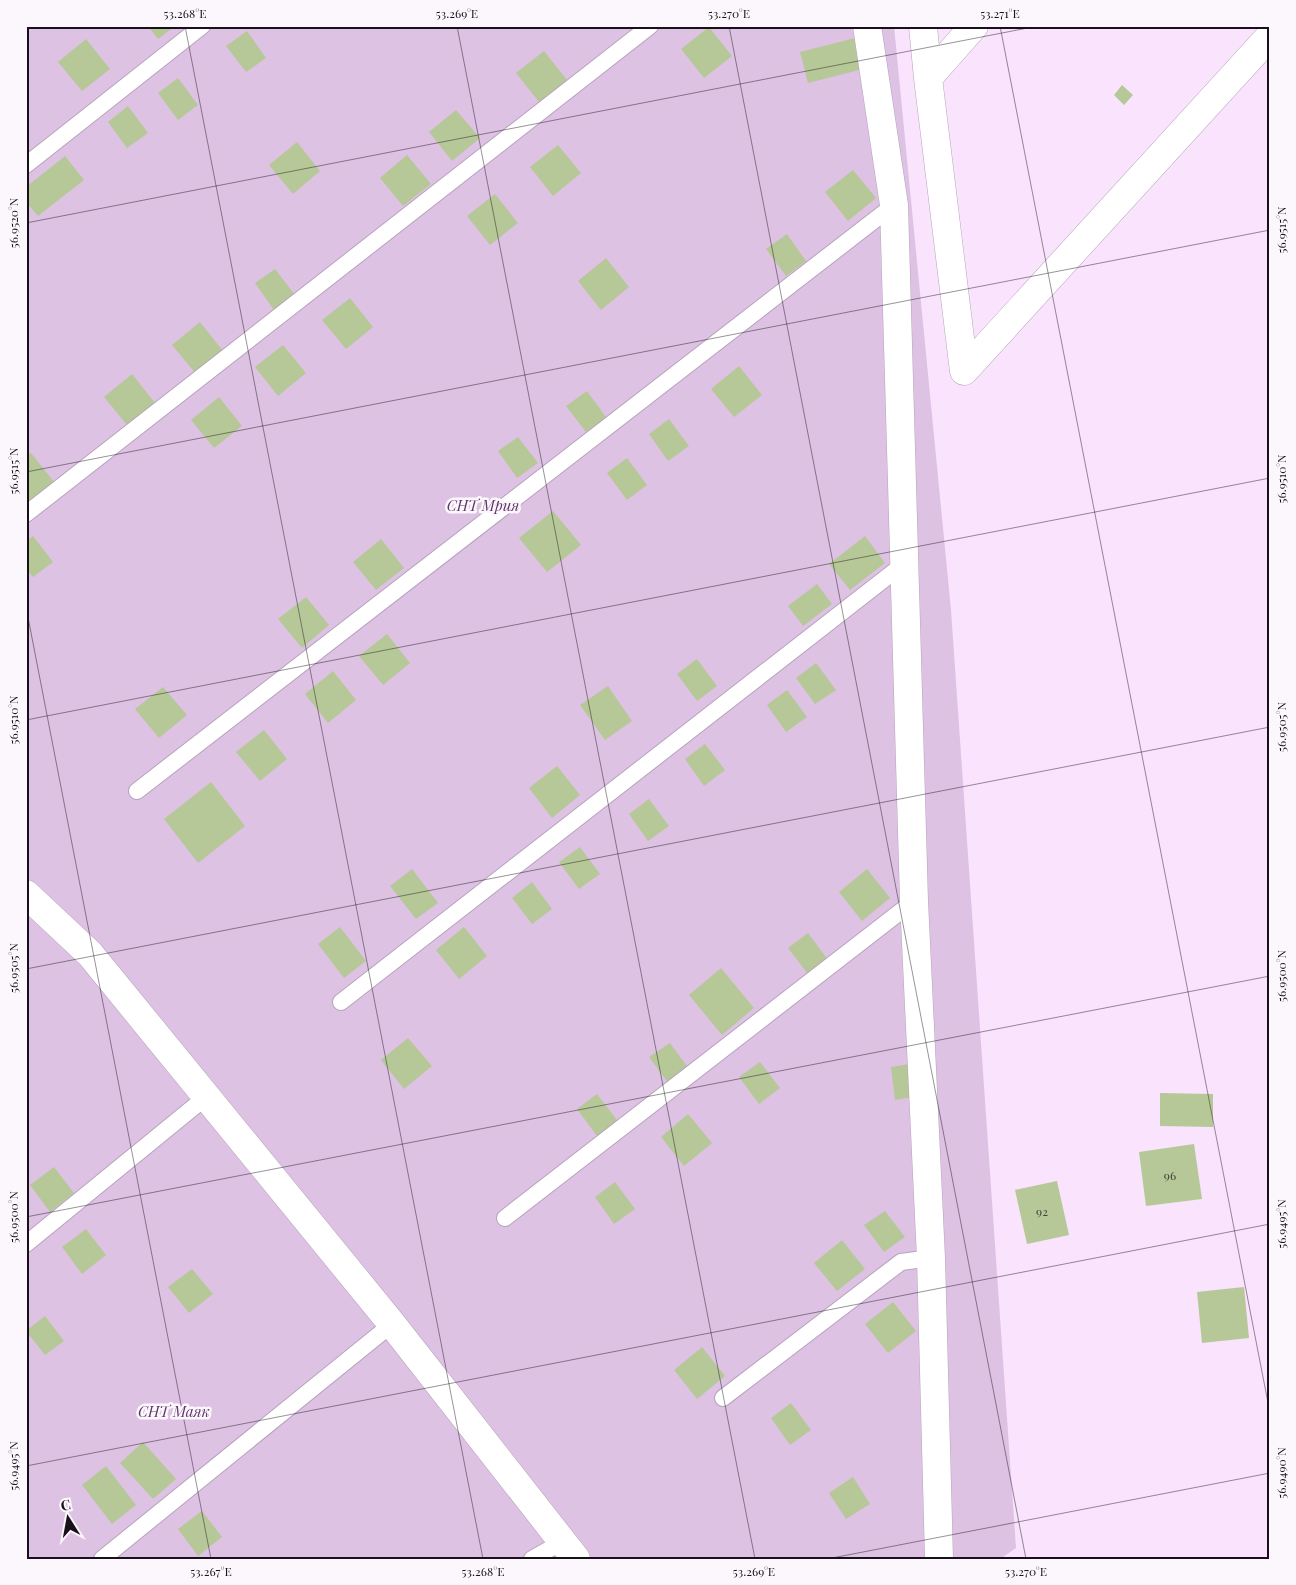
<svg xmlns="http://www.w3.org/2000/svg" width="1296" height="1585" viewBox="0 0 1296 1585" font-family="'Playfair Display',serif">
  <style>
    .green { fill: #ddc2e3 }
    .building { fill: #b6c897 }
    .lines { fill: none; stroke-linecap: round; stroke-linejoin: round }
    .lane-casing { stroke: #b7a3bc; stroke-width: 18 }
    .street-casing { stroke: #b7a3bc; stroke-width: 29 }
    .lane { stroke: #fff; stroke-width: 16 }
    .street { stroke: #fff; stroke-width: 28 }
    .ticks { fill: none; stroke: #18111a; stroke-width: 1; stroke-opacity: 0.45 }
    .labels { text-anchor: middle; stroke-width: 5; stroke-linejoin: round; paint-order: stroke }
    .number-label { font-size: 12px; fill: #403f39 }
    .park-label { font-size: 15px; font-style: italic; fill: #61366b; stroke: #fbf7fc }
    .neatline { fill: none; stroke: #18111a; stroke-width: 2 }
    .ticks-label { font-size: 12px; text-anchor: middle; fill: #18111a }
  </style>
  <rect width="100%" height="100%" fill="#f9e3fd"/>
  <!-- green -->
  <path class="green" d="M26,26H894L951,610L1016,1548L1000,1559H26Z"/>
  <!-- building -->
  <path class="building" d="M148,26H175L158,39Z
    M709,27L732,56L704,78L681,49Z
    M247,31L266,58L246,72L226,46Z
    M855,38L863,69L808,83L800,52Z
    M86,39L110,69L82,91L58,62Z
    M544,51L567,80L539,102L516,73Z
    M178,78L198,105L178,120L158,93Z
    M1122,85L1133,95L1124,105L1114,95Z
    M128,106L148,133L127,148L108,122Z
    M456,110L480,138L452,161L429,132Z
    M297,142L320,171L293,194L269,165Z
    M558,145L581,173L553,196L530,167Z
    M407,155L431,184L403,206L380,178Z
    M65,156L84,180L38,216L26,202V187Z
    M853,170L876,198L848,221L825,192Z
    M495,194L518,223L490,245L467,216Z
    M787,234L806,261L786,276L766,249Z
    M606,258L629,287L601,310L578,281Z
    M275,269L295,295L274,310L255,283Z
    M350,298L373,327L346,349L322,320Z
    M200,322L223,351L196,374L172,345Z
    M283,345L306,373L278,396L255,367Z
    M739,366L762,395L734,417L711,389Z
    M132,374L155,403L127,425L104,397Z
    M587,391L606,417L586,432L566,406Z
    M219,397L242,426L214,448L191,420Z
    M669,419L689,446L668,461L649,434Z
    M518,437L538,463L517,478L498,451Z
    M31,453L54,482L26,504V457Z
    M627,458L647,485L627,500L607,473Z
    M553,511L581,545L547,572L519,538Z
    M33,536L53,562L33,577L26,569V541Z
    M865,536L885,563L850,590L829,564Z
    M381,539L404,568L376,590L353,562Z
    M817,584L832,604L803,626L788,606Z
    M306,597L329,625L302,648L278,619Z
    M387,634L410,663L383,685L359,656Z
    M697,659L717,686L697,701L677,674Z
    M816,663L836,690L815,704L796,678Z
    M333,671L356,700L328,723L305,694Z
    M608,686L632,721L605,740L580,705Z
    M163,687L187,715L159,738L135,709Z
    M787,690L807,717L786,732L767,705Z
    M264,730L287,759L260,781L236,752Z
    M705,744L725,770L704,786L685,759Z
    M557,766L580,795L552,818L529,788Z
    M211,782L245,826L198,863L164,819Z
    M649,799L669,826L648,841L629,814Z
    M580,847L600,874L579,889L559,862Z
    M412,869L438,903L416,919L390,886Z
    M867,869L890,898L862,921L839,892Z
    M532,882L552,909L532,924L512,898Z
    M340,927L366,961L344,978L318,944Z
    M464,927L487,956L459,979L436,950Z
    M808,933L828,960L808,974L788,948Z
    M721,968L754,1008L722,1035L689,995Z
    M408,1038L432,1066L404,1089L381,1060Z
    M670,1043L689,1069L669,1084L649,1057Z
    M760,1062L780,1088L759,1104L739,1077Z
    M916,1063L920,1096L895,1100L891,1067Z
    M1160,1093L1213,1094V1127L1160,1126Z
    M597,1094L617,1120L597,1136L577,1109Z
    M688,1114L712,1143L684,1166L661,1137Z
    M1194,1144L1202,1199L1146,1206L1139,1152Z
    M54,1167L74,1193L50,1212L30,1185Z
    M1057,1181L1069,1235L1027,1244L1015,1190Z
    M615,1182L635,1209L614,1224L595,1197Z
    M885,1211L905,1237L884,1252L864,1225Z
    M86,1229L106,1255L82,1274L62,1247Z
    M842,1240L865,1269L837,1291L814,1263Z
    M192,1269L213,1294L189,1313L168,1287Z
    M1244,1287L1249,1338L1202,1343L1197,1292Z
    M893,1302L916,1331L888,1353L865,1324Z
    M45,1316L64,1341L45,1355L26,1331Z
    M702,1347L725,1376L697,1399L674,1370Z
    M791,1403L811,1430L790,1445L771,1418Z
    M143,1442L176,1479L153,1499L120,1463Z
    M106,1466L136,1505L112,1524L82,1485Z
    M853,1477L870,1504L846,1519L829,1493Z
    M202,1511L222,1537L198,1556L178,1529Z"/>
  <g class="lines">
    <!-- lane casing -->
    <g class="lane-casing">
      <path id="lane" d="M26,165L202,26
        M26,514L650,26
        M137,791L894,205
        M341,1002L905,563
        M505,1218L914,901
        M26,1244L206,1097
        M723,1398L901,1262L931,1258
        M102,1559L392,1324
        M532,1559L562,1542"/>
    </g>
    <!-- street casing -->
    <g class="street-casing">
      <path id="street" d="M867,26L894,205L914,901L931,1258L939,1559
        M923,26L928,78L974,26
        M928,78L964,371L1270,36
        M26,894L90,954L392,1324L576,1559"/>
    </g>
    <!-- lane -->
    <use href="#lane" class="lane"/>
    <!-- street -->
    <use href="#street" class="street"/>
  </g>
  <!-- ticks -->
  <path class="ticks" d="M185,26L483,1559M457,26L755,1559M729,26L1026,1559M1000,26L1270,1413M26,223L1038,26M26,472L1270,230M26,607L211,1559M26,720L1270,478M26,969L1270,727M26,1217L1270,976M26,1466L1270,1224M827,1559L1270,1473"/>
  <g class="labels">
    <!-- number labels -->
    <g class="number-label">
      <text x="1170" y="1180">96</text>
      <text x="1042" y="1216">92</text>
    </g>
    <!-- park labels -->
    <g class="park-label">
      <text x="483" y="511">СНТ Мрия</text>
      <text x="174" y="1417">СНТ Маяк</text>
    </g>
  </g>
  <!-- border -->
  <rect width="1296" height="1585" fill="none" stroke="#fbf7fc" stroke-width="55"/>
  <!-- north arrow -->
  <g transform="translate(68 1518) rotate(349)" stroke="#fbf7fc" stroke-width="4" paint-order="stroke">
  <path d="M0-4L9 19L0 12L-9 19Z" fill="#18111a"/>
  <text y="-8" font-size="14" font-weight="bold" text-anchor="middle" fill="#18111a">С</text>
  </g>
  <rect x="28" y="28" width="1240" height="1530" class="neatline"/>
  <g class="ticks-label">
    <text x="185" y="18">53.268°E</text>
    <text x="457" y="18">53.269°E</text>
    <text x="729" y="18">53.270°E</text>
    <text x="1000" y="18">53.271°E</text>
    <text transform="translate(14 223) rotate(-90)" y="4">56.9520°N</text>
    <text transform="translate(1282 230) rotate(-90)" y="4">56.9515°N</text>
    <text transform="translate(14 471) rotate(-90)" y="4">56.9515°N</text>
    <text transform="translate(1282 479) rotate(-90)" y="4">56.9510°N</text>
    <text transform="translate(14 720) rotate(-90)" y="4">56.9510°N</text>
    <text transform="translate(1282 727) rotate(-90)" y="4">56.9505°N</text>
    <text transform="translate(14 968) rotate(-90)" y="4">56.9505°N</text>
    <text transform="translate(1282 976) rotate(-90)" y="4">56.9500°N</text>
    <text transform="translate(14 1217) rotate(-90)" y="4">56.9500°N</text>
    <text transform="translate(1282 1224) rotate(-90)" y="4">56.9495°N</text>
    <text transform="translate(14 1466) rotate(-90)" y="4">56.9495°N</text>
    <text transform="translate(1282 1473) rotate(-90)" y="4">56.9490°N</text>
    <text x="211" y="1576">53.267°E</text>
    <text x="483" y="1576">53.268°E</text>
    <text x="754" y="1576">53.269°E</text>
    <text x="1026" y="1576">53.270°E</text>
  </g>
</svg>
